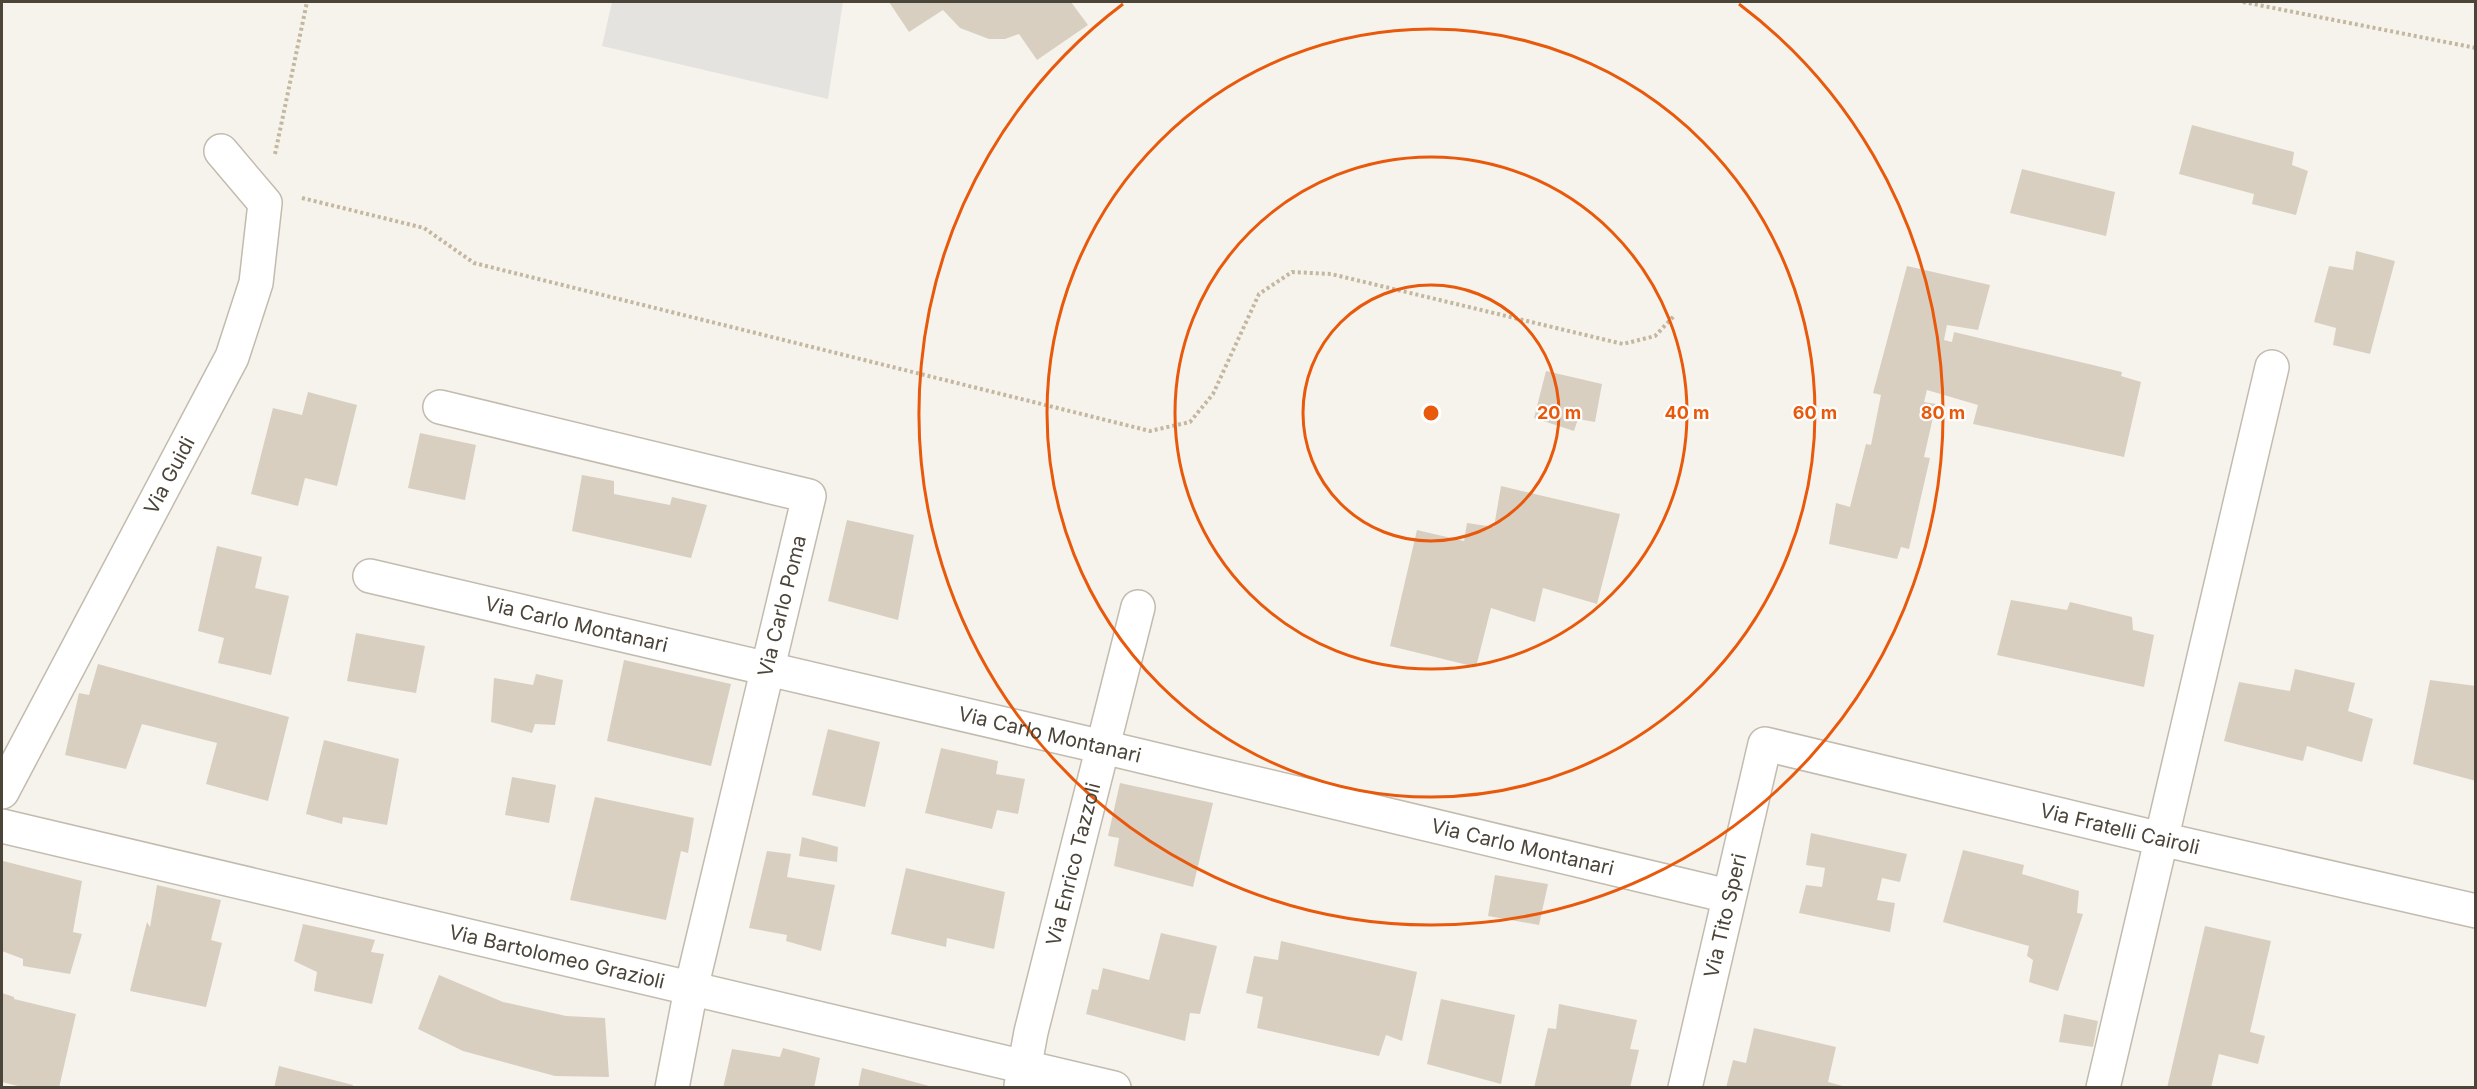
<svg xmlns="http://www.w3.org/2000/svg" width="2477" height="1089" viewBox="0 0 2477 1089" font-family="Inter,sans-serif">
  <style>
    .parking { fill: #e5e3e0 }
    .building { fill: #d8cfc1 }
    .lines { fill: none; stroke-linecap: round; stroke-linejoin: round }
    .minor-casing { stroke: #c2bbae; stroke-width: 36 }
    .path { stroke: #c4b79f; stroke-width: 4; stroke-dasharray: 3 3; stroke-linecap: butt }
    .minor { stroke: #fff; stroke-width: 33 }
    .ring { fill: none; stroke: #e8590c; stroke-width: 3 }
    .labels { text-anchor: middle; stroke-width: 4.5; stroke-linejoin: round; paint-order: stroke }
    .street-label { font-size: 20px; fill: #4b4439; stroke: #fff }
    .centre { fill: #e8590c; stroke: #fff; stroke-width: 3 }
    .ring-label { font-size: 18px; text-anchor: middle; font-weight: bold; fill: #e8590c; stroke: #fff; stroke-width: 4.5; stroke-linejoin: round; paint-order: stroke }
  </style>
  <rect width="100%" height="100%" fill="#f6f3ec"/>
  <!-- parking -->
  <path class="parking" d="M612,2H843L828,99L602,46Z"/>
  <!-- building -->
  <path class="building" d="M889,2H1071L1088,25L1037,60L1019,34L1005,39H989L960,28L943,10L909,32Z
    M2192,125L2294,152L2292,165L2308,171L2296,215L2252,204L2254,194L2179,174Z
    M2022,169L2115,192L2106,236L2010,213Z
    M2356,251L2395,261L2370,354L2333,345L2336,328L2314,322L2329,266L2353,270Z
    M1907,266L1990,285L1978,330L1947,325L1944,340L1952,342L1954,332L2122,372L2121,376L2141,382L2124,457L1973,424L1978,405L1927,390L1924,402L1936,404L1924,457L1930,458L1909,549L1901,547L1897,559L1829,544L1836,503L1850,507L1866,444L1871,445L1881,395L1873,393Z
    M1546,371L1602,384L1595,422L1578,419L1574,431L1534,418Z
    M308,392L357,405L337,486L305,478L298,506L251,494L273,408L302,415Z
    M420,433L476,445L465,500L408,488Z
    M582,475L614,481V494L670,505L672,497L707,505L691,558L572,531Z
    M1501,486L1620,514L1597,604L1543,588L1535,622L1491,608L1476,667L1390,646L1417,530L1464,541L1467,523L1494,527Z
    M847,520L914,535L898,620L828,601Z
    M217,546L262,557L255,588L289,596L271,675L218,663L224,638L198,631Z
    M2011,600L2067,610L2070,602L2132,617L2133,630L2154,635L2144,687L1997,655Z
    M356,633L425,646L416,693L347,681Z
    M624,660L731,684L711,766L607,741Z
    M98,664L289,717L268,801L206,784L217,743L142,724L126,769L65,755L79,693L89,695Z
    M2295,669L2355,683L2348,711L2373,719L2362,762L2307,746L2303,761L2224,741L2239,682L2290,691Z
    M536,674L563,680L555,725L535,724L532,733L491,722L494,678L533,685Z
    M2430,680L2476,686V781L2413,764Z
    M828,729L880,742L865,807L812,795Z
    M324,740L399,759L387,825L343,817L342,824L306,814Z
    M941,748L998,761L996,774L1025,779L1018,814L997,810L992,829L925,813Z
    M512,777L556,785L549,823L505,815Z
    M1120,783L1213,803L1193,887L1114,866L1119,838L1108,836Z
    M595,797L694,818L688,853L681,851L666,920L570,900Z
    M1811,833L1907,854L1900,882L1882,878L1877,900L1895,903L1890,932L1799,913L1806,885L1822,887L1825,868L1806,865Z
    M802,837L838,847L837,862L799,856Z
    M1963,850L2024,865L2022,874L2079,891L2077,913L2083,914L2058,991L2029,982L2033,960L2027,956L2029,946L1943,922Z
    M767,851L791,854L787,877L835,885L821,951L786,941L787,935L749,928Z
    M3,861L82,881L73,932L82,934L70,974L23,966V959L2,951Z
    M906,868L1005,892L994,949L947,938L946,947L891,934Z
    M1495,875L1548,884L1539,925L1488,916Z
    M157,885L221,900L211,940L222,943L206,1007L130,991L147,922L150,927Z
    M303,924L375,940L371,952L384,954L372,1004L314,991L317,972L294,961Z
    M2205,926L2271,941L2250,1032L2265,1036L2258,1064L2219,1054L2211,1088H2167Z
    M1161,933L1217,946L1200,1014L1190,1013L1185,1041L1086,1014L1092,989L1098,990L1103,968L1149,980Z
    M1281,941L1417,972L1402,1041L1386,1035L1379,1056L1257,1028L1263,997L1246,993L1254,956L1278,960Z
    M439,975L503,1002L566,1016L605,1018L609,1077L555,1076L463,1051L418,1029Z
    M2,993L14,997V999L76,1014L59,1088H26L2,1082Z
    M1441,999L1515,1015L1501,1084L1427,1064Z
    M1559,1004L1637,1020L1630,1049L1639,1050L1630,1088H1534L1548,1028L1556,1029Z
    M2064,1014L2098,1021L2093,1047L2059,1042Z
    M1754,1028L1836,1047L1828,1082L1850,1088H1726L1733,1060L1746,1063Z
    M783,1048L820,1058L814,1088H723L732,1049L780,1057Z
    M279,1066L353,1085L352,1088H274Z
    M862,1068L933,1087V1088H858Z"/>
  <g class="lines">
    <!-- minor casing -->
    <g class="minor-casing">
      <g id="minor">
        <path d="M440,407L809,496L691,989L672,1088"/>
        <path id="s1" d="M370,576L1103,747L1728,896"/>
        <path id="s2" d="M2,792L232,357L256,283L265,203L221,151"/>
        <path id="s3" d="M2,826L1114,1088"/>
        <path id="s4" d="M1021,1086L1031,1032L1138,607"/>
        <path id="s5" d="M1685,1088L1765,744L2161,839L2476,911"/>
        <path d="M2103,1088L2272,367"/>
      </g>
    </g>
    <!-- path -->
    <path class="path" d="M2243,2L2476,48
      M275,154L307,2
      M302,198L424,228L474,263L1150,431L1190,422L1213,394L1259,294L1292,272L1331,274L1623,344L1655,336L1674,316"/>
    <!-- minor -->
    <use href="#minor" class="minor"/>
  </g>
  <!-- distance rings -->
  <g class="ring">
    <circle cx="1431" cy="413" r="128"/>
    <circle cx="1431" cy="413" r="256"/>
    <circle cx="1431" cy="413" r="384"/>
    <path d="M1739 4A512 512 0 1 1 1123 4"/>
  </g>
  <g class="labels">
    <!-- street labels -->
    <g class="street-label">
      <text dy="7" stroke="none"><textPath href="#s2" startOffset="358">Via Guidi</textPath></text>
      <text transform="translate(782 606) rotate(-76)" y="7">Via Carlo Poma</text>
      <text dy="7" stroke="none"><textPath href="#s1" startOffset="212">Via Carlo Montanari</textPath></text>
      <text dy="7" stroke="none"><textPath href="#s1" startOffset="698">Via Carlo Montanari</textPath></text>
      <text dy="7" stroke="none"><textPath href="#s5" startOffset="718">Via Fratelli Cairoli</textPath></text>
      <text dy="7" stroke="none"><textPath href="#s1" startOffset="1184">Via Carlo Montanari</textPath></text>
      <text dy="7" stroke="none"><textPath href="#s4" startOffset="228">Via Enrico Tazzoli</textPath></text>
      <text dy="7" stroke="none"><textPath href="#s5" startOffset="177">Via Tito Speri</textPath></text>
      <text dy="7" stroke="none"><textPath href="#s3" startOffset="570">Via Bartolomeo Grazioli</textPath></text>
    </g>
  </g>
  <circle cx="1431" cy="413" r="9" class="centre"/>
  <g class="ring-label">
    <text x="1559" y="419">20 m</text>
    <text x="1687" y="419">40 m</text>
    <text x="1815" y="419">60 m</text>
    <text x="1943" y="419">80 m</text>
  </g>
  <!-- border -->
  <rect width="2477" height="1089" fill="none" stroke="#4b4439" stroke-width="6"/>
</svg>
